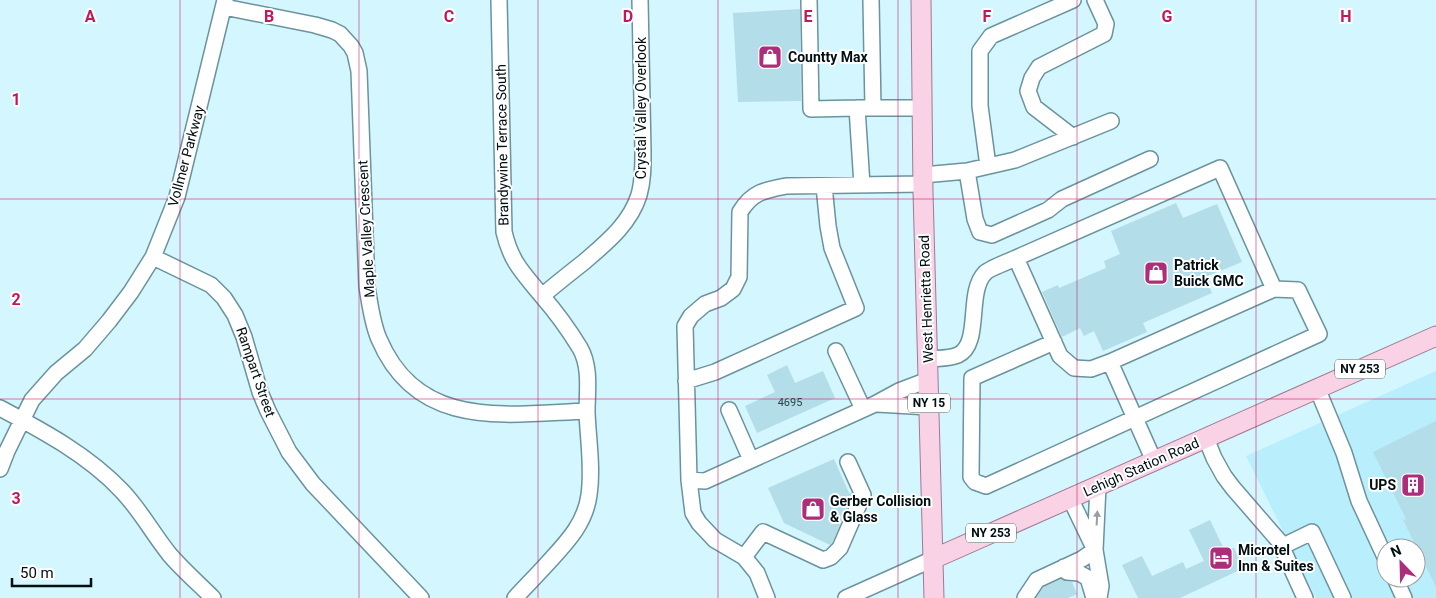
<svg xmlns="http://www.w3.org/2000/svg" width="1436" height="598" viewBox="0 0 1436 598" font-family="Roboto,sans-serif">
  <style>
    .built { fill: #b9eefc; fill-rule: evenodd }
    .building { fill: #b3dde8 }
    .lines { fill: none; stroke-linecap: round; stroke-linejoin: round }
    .minor-casing { stroke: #6b939e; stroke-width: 18 }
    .major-casing { stroke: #a07a90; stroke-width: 21 }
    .minor { stroke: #fff; stroke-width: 15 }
    .major { stroke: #fad2e5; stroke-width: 19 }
    .oneway { fill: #999fa0 }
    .grid { fill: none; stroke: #c2185b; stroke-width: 1; stroke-opacity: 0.55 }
    .labels { text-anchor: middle; stroke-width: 4; stroke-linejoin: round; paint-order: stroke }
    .number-label { font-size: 11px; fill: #2e4248 }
    .shield { fill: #fff; stroke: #4d5659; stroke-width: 1 }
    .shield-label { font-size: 12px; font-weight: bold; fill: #010e12 }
    .poi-label { font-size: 14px; font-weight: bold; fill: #010e12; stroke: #fff; text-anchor: start }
    .street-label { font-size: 14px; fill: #010e12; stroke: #fff }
    .grid-label { font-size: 16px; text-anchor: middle; font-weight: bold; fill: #c2185b; stroke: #fff; stroke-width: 4; stroke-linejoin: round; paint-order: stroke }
  </style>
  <rect width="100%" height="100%" fill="#d4f6ff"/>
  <!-- built -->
  <path class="built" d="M1436,371V598H1316L1246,456ZM1386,548H1416V578H1386Z"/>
  <!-- building -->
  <path class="building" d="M800,9L801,101L738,102L733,13Z
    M1176,203L1183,218L1217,204L1242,262L1205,277L1212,293L1143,323L1147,332L1103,351L1094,331L1084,336L1080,328L1062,337L1042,292L1058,285L1059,288L1106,268L1104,261L1120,254L1111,231Z
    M787,365L795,383L823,371L835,398L757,433L745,406L775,392L767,375Z
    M1436,421V587L1403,520L1406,519L1373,452Z
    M834,459L849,493L852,492L853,495L832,543L830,545L784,523L768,488Z
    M1210,520L1224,549L1234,548L1244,568L1180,598H1138L1122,565L1142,556L1152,576L1183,562L1186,569L1204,561L1189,530Z
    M1061,579L1072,582L1077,594L1068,598H1036L1043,587Z"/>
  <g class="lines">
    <!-- minor casing -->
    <g class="minor-casing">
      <path id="minor" d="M499,0L504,232C511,262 523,273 542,296C556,312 569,330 580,348C591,367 587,392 587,412C588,439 593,468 589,495C585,525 565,544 546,565C536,576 525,587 515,598
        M809,0L811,109L857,108
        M871,0L873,108
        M224,7L315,25L332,30L340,34L351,46L355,53L359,71L367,287C370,304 372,323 379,339C418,431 506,414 587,411
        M1073,137L1034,107L1028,91L1032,78L1039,67L1104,34L1106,24L1095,0
        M988,166L980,106V51L991,36L1073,0
        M967,171L975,219L980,232L992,235L1048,210L1062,199L1150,159
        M923,175L967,171L1015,160L1111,121
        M862,185L857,108H922
        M153,257L211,285L224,298L235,315L244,337L260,392L268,411L289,452L313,484L421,598
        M1016,258L1220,168L1274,289L1110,362
        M542,296C556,284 570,273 584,262C606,243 630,224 639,195C643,181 643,167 643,153L640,0
        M1054,342L972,378L971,477L975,482L986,486L1319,334L1298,290L1274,289
        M836,351L863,409
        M928,359C938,358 949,359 958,355C982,344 966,292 985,273C988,269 1010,261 1016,258L1060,356L1074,368L1091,369L1110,362L1154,461
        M686,381L715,372L856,308L832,248L828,226L824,186
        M1317,388L1344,453L1359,501L1386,559
        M877,404L929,407
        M0,408C43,431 88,455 122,491C141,511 153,534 170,555C183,570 199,584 213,598
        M729,410L751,460
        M1206,438L1214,458L1224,476L1233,488L1279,541L1305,598
        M0,469L7,451L32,400L56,373L85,349L109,321L131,292L153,257L177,197L225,0
        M689,480L705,481L875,404L899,391L928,380
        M1098,486L1095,550L1101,586L1099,598
        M1070,498L1094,548
        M1281,547L1312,532L1343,598
        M744,557L763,532L823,560L831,557L840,548L863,495L848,462
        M1064,567L1067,572L1079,573L1088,578L1094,598
        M1395,578L1404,598
        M767,598L757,573L744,557L715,540L699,523L693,513L689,480L685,326L691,316L705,304L721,298L733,289L739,277L740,212C752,192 765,190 786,186L923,184
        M846,598L933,559
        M1025,598L1037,580L1082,559L1095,550"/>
    </g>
    <!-- major casing -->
    <g class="major-casing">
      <path id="major" d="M921,0L923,192L934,598
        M933,559L1436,336"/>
    </g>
    <!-- minor -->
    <use href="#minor" class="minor"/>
    <!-- major -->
    <use href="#major" class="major"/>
  </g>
  <!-- one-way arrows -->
  <defs><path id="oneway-solid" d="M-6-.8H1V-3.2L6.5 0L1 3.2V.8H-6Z" transform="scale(1.25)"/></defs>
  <use class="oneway" href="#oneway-solid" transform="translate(1097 518) rotate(-87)"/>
  <!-- grid -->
  <path class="grid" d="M180,0V598M359,0V598M538,0V598M718,0V598M898,0V598M1077,0V598M1256,0V598M0,199H1436M0,399H1436"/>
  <!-- icons -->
  <defs>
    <g id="shop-square" transform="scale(1.25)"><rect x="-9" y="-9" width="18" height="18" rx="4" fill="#ad2d7a" stroke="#fff"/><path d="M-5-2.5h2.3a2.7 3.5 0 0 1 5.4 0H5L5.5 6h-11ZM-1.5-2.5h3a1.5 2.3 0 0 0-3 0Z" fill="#fff"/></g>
    <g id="building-square" transform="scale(1.25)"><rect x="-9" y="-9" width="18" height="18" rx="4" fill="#ad2d7a" stroke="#fff"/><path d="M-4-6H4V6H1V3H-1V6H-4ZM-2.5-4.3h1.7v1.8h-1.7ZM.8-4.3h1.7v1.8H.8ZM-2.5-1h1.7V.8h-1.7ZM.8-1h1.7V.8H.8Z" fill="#fff"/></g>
    <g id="hotel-square" transform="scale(1.25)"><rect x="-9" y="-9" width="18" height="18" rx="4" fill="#ad2d7a" stroke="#fff"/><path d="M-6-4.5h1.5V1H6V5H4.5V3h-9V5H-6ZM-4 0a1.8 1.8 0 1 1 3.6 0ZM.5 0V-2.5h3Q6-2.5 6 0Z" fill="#fff"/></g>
  </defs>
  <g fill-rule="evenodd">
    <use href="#shop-square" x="770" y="57"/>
    <use href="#shop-square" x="1156" y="273"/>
    <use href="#building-square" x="1413" y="485"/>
    <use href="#shop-square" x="813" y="509"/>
    <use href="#hotel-square" x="1221" y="558"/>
  </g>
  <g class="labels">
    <!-- number labels -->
    <g class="number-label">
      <text x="790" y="406">4695</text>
    </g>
    <!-- shield labels -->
    <g class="shield">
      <rect x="1335" y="359.5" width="50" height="19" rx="4"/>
      <rect x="908" y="393.5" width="42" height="19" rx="4"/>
      <rect x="966" y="523.5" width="50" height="19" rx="4"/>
    </g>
    <g class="shield-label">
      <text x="1360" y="373">NY 253</text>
      <text x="929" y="407">NY 15</text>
      <text x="991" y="537">NY 253</text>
    </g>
    <!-- poi labels -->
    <g class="poi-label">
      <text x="788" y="62">Countty Max</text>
      <text x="1174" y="270">Patrick<tspan x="1174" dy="16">Buick GMC</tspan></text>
      <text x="1396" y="490" text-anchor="end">UPS</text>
      <text x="830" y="506">Gerber Collision<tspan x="830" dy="16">&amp; Glass</tspan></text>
      <text x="1238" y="555">Microtel<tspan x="1238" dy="16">Inn &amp; Suites</tspan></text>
    </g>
    <!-- street labels -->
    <g class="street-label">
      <text transform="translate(641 108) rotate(-90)" y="5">Crystal Valley Overlook</text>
      <text transform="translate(502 145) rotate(-91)" y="5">Brandywine Terrace South</text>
      <text transform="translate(186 156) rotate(-75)" y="5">Vollmer Parkway</text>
      <text transform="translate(366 229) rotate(-93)" y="5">Maple Valley Crescent</text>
      <text transform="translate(926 299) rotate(-92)" y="5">West Henrietta Road</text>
      <text transform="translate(256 372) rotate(71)" y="5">Rampart Street</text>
      <text transform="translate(1141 467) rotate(-24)" y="5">Lehigh Station Road</text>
    </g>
  </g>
  <g class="grid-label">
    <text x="90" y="22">A</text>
    <text x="269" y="22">B</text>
    <text x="449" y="22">C</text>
    <text x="628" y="22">D</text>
    <text x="808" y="22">E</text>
    <text x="987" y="22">F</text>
    <text x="1167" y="22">G</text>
    <text x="1346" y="22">H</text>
    <text x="16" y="105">1</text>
    <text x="16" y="305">2</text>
    <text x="16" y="504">3</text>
  </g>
  <!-- north arrow -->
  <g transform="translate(1401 563) rotate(337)"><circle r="24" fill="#ffffff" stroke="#999fa0"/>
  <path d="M0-4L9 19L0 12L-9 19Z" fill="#ad2d7a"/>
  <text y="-8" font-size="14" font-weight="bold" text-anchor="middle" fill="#010e12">N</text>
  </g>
  <!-- scale -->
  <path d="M12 578v8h79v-8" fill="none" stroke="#010e12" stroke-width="2.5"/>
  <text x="20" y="578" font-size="15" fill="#010e12" stroke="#ffffff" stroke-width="4" paint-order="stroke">50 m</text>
</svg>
